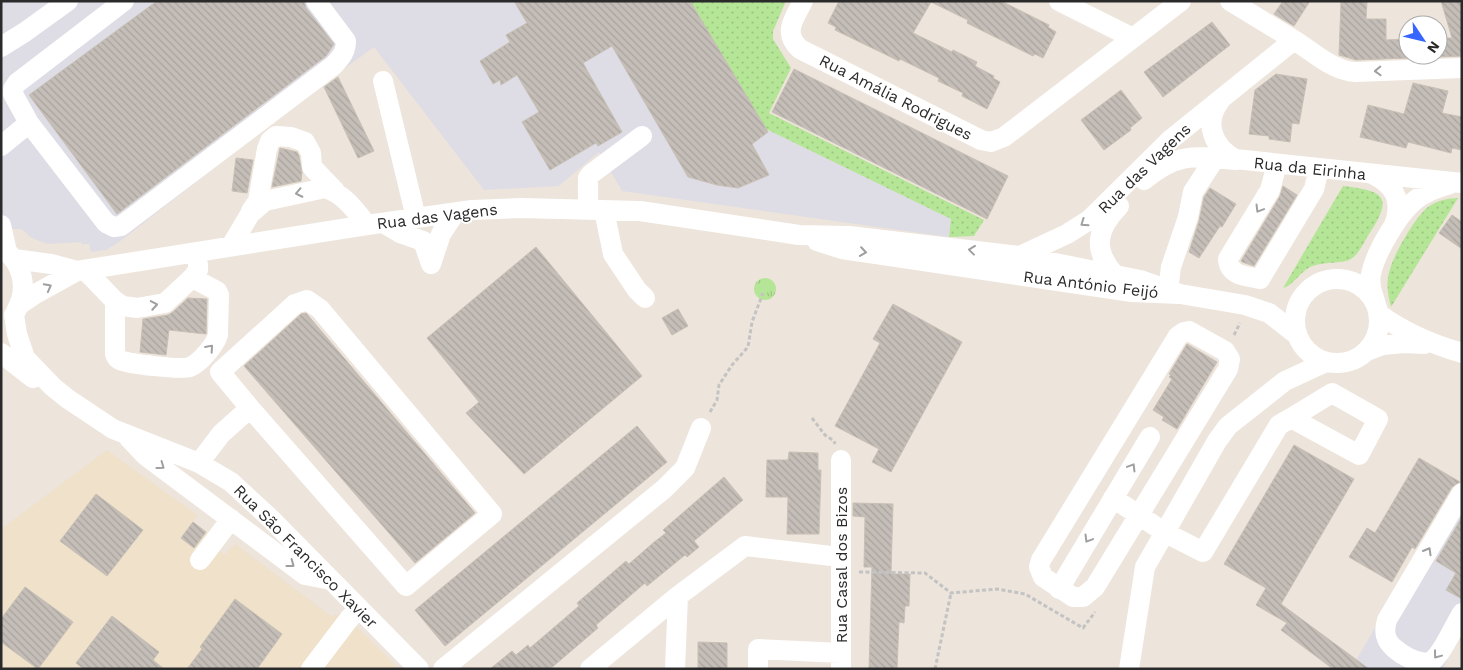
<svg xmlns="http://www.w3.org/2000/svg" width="1463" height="670" viewBox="0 0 1463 670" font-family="'Work Sans',sans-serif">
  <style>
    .industrial { fill: #dedce5 }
    .education { fill: #efe1ca }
    .grass { fill: url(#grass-dots) }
    .park { fill: url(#park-tufts) }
    .building { fill: url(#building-back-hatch); stroke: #c8c0b5 }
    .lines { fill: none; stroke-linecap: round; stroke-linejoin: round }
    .path { stroke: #c3c3c3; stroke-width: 3; stroke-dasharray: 4 2.5; stroke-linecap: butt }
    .minor { stroke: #fff; stroke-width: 20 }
    .oneway { stroke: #9f9f9f }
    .labels { text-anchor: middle; stroke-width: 4; stroke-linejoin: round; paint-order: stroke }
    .street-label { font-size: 16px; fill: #2a2a2a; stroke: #fff }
  </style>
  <defs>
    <pattern id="grass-dots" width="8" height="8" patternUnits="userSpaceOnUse" patternTransform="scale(1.25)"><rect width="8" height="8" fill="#b5e596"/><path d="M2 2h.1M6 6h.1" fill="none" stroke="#9cc581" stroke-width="1.8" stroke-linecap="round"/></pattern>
    <pattern id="park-tufts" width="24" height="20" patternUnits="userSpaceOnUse" patternTransform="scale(1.25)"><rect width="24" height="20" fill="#b5e596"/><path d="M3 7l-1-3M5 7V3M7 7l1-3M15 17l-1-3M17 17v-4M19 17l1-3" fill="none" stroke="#9cc581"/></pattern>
    <pattern id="building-back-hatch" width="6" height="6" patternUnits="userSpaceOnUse" patternTransform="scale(1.25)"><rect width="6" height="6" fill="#c5beb8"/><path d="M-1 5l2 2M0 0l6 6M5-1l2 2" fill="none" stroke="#a9a39e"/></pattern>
  </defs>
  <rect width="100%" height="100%" fill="#ede4db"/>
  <!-- industrial -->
  <path class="industrial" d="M1,1H690L766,129L951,219L949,237L622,191L599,152L559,186L484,190L374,47L308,95L119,242L106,250L91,252L89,244H81V242L47,244L30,237L22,229H1Z
    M1462,480V633L1459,634L1443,669H1363L1355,662Z"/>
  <!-- education -->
  <path class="education" d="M107,450L197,515L193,522L211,536L212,545L225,555L235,544L331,616L343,613L399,669H1V529Z"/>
  <!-- grass -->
  <path class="grass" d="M690,1H786L773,31V39L791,68L769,113L984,220L974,236L949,237L951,219L766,129Z
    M1343,186C1384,191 1394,196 1369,234C1364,242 1359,254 1351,259C1343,264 1323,261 1310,267C1300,272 1294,285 1283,288Z
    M1458,198L1391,307C1388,296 1386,284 1389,273C1392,257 1415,217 1428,207C1436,201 1448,198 1458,198Z"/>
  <!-- park -->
  <path class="park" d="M754 289a11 11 0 1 1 22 0a11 11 0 1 1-22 0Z"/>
  <!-- building -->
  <path class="building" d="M157,1H304L306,8L334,44L326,56L117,214L29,95Z
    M514,1H690L768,132L752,144L769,175L738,188L717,185L688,177L612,46L583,63L622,132L598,146L596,143L550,170L522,122L539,112L517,75L501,85L500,80L493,84L480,61L510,42L506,35L527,23Z
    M839,1H1001L1049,25L1048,27L1056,32L1043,58L1035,54L1033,56L967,23L968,20L931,2L913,33L952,52L953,50L977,62L975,66L994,76L993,78L1000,82L987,109L962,96L963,93L938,81L939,78L900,59L899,61L835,30L836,27L828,23Z
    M1283,1H1310L1294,26L1274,14Z
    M1341,1H1367L1366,19H1386V40L1408,39V58L1356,60L1339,55Z
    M1441,1H1462V56L1438,57V38H1452Z
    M1212,22L1230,45L1163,97L1144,72Z
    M794,69L1008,176L987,219L772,112Z
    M1276,74L1307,79L1299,124L1292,123L1290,142L1269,139V136L1249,134L1255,90Z
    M338,77L374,151L358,158L324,87Z
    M1413,83L1448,91L1442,113L1462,117V150L1452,148L1451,153L1408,142L1406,148L1360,137L1368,105L1404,114Z
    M1121,90L1142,118L1130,128L1131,130L1104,150L1081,120Z
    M280,148L297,152L299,156L302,172L301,181L272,187Z
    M236,158L253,160L247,193L232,191Z
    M1283,186L1297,195L1254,266L1242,262L1241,261L1280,196Z
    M1210,188L1236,204L1222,227L1220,226L1199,258L1189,252L1199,221L1204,197Z
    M1452,215L1462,222V249L1439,233Z
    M536,247L642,376L524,474L466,413L479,402L427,338Z
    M188,298L207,299L206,334L169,330L166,355L140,352L143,319L168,315L173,312Z
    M893,304L962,342L891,472L872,462L879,449L835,426L880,343L873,339Z
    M678,309L688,326L672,335L662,318Z
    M306,313L475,513L415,563L244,366L301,314Z
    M1187,344L1217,362L1177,429L1162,420L1164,417L1153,410L1172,379L1169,377L1171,375L1169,374Z
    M637,426L667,462L445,646L415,610Z
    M1294,445L1354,479L1281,604L1369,669H1333L1281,630L1287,623L1256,605L1266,588L1224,564Z
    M789,452L818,453V470H821L819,534H787L788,497H766L767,460H788Z
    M1419,458L1460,482L1452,487L1415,549L1412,547L1392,582L1349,557L1367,528L1375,533Z
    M724,477L743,500L694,541L699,547L687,557L685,555L647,586L645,583L596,625L598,628L550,669H490L512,651L516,655L528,645L530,648L579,606L577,603L626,561L629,564L653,543L666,533L663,530Z
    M96,494L143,530L107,576L60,541Z
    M853,503L893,504L891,574H910L909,606H905L904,623L899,622L897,669H869L872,567H864L865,517L853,516Z
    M1462,517V599L1446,590L1456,573L1436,561Z
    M193,522L206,532L194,548L181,538Z
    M25,587L73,622L38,669L1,642V619Z
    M235,599L282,634L257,669H187L202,649L200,647Z
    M112,616L159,652L153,660L164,669H84L76,663Z
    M698,642L727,643V669H698Z"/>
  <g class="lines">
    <!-- path -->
    <path class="path" d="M1234,335L1240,323
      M710,412L717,400L719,385L732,365L748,347L752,322L763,293
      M812,418L825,435L834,441L835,444
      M859,572L925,573L951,593L997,589L1025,594L1083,628L1095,612
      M935,669L951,593"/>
    <!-- minor -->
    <path class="minor" d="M124,1L17,83L13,89V94L29,123L106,223L114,227L121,226L334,65C341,57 346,52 346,41L316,1
      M803,1C794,19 782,33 800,49L981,140L991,142L1004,137L1181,1
      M1059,1L1133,38
      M1230,1L1294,40
      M1,47L25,32L68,1
      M383,81L416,218
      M1220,101C1203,122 1213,147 1235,159L1462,183
      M1,146L29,123
      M1277,164L1270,190L1228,259C1229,276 1246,276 1260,279L1314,189L1319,169
      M1372,174C1395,185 1403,200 1394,225
      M1144,180C1178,152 1195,156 1236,160
      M588,210V178L591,174L642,136
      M604,210L613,254L637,290L645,298
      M251,211L258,201L267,149L270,141L276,136L291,137L305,142L311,153L312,167L335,191
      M383,223L400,233L423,241L431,264
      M1,225L7,252
      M817,241L842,249L1132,292L1180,294L1245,305L1269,313L1296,334
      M231,246L250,214L265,201L325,188C344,194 355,210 367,225
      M1,248C23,261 29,289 16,311
      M1020,256L1067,234L1089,220L1170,140L1294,40C1312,51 1333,71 1355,72L1462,68
      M14,259L51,264L77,271
      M431,264L441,234L455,213
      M85,270L115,301L123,306L137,308L165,303L193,277L198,270V264
      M1114,274C1092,249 1097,229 1119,206
      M1295 321a42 42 0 1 1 84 0a42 42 0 1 1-84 0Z
      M1168,290L1171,267L1188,217L1193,192L1215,158
      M115,301V354C117,358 116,358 120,360C129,364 181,370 190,367C200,363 215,345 218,335L219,295L217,291L200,282L195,274
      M1375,301C1372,293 1369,283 1371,274C1376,251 1401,208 1421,196C1430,190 1439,187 1450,184
      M19,305L37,293L77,271L367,225L472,210L520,208L640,211L799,235L849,236L1020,256L1140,280L1180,294
      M1379,314C1405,333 1431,344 1462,353
      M14,315L17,334L25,358L53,387L68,399L113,429L199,463L231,482L271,519L419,669
      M1189,331L1225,351L1230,359L1228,369L1095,587L1083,597H1073L1043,577L1039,567L1041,560L1178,336L1184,332Z
      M1367,351L1383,345L1404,343L1424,344
      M1,353L33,378
      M128,437L146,456L305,575L331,580
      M199,463L221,434L250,408L406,586L492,514L320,309L307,300L295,304L220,372L250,408
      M1462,493L1387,620C1385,627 1384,633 1387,639C1392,651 1422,669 1433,660C1443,652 1455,624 1462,613
      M1113,498L1164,532L1203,552L1279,425L1291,418L1359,455L1378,419L1332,393L1291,418
      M200,560L231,519
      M1059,589L1150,437
      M311,669L349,619L359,608
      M443,669L664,489L685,468L701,428
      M590,669L678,596L745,546L840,557
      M675,669L678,596
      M758,669V649L841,653
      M841,669V460
      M1129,669L1145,567L1217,441L1228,426L1285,381L1326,362"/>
  </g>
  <!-- one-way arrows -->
  <defs><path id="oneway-chevron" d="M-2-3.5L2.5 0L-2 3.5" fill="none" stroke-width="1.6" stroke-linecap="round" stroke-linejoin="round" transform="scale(1.25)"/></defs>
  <g class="oneway">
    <use href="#oneway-chevron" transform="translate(1378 71) rotate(178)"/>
    <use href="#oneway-chevron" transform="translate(299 193) rotate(168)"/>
    <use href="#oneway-chevron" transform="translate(1259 209) rotate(121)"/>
    <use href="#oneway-chevron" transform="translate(1084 223) rotate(145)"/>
    <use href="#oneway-chevron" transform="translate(972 250) rotate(-173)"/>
    <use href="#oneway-chevron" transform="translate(863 252) rotate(8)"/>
    <use href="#oneway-chevron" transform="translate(48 287) rotate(-28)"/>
    <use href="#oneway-chevron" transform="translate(154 305) rotate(-10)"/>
    <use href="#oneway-chevron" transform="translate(210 348) rotate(-49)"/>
    <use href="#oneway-chevron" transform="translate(161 466) rotate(36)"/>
    <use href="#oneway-chevron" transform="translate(1132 467) rotate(-59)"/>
    <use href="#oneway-chevron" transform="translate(1088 539) rotate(121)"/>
    <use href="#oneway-chevron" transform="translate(1428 551) rotate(-60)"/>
    <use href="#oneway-chevron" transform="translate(291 564) rotate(37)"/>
    <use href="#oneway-chevron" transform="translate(1437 655) rotate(127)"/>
  </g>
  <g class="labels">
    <!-- street labels -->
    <g class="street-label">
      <text transform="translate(896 97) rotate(27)" y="6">Rua Amália Rodrigues</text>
      <text transform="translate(1144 168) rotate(-44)" y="6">Rua das Vagens</text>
      <text transform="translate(1310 168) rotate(6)" y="6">Rua da Eirinha</text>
      <text transform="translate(437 216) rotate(-7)" y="6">Rua das Vagens</text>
      <text transform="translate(1091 284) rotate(7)" y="6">Rua António Feijó</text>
      <text transform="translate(306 556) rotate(45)" y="6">Rua São Francisco Xavier</text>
      <text transform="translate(841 565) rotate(-90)" y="6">Rua Casal dos Bizos</text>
    </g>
  </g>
  <!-- border -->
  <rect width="1463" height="670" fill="none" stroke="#2a2a2a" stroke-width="5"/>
  <!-- north arrow -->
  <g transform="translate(1423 40) rotate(125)"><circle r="24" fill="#ffffff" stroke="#aaaaaa"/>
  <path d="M0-4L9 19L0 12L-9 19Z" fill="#3665ff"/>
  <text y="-8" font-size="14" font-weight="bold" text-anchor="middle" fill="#2a2a2a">N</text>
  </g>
</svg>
